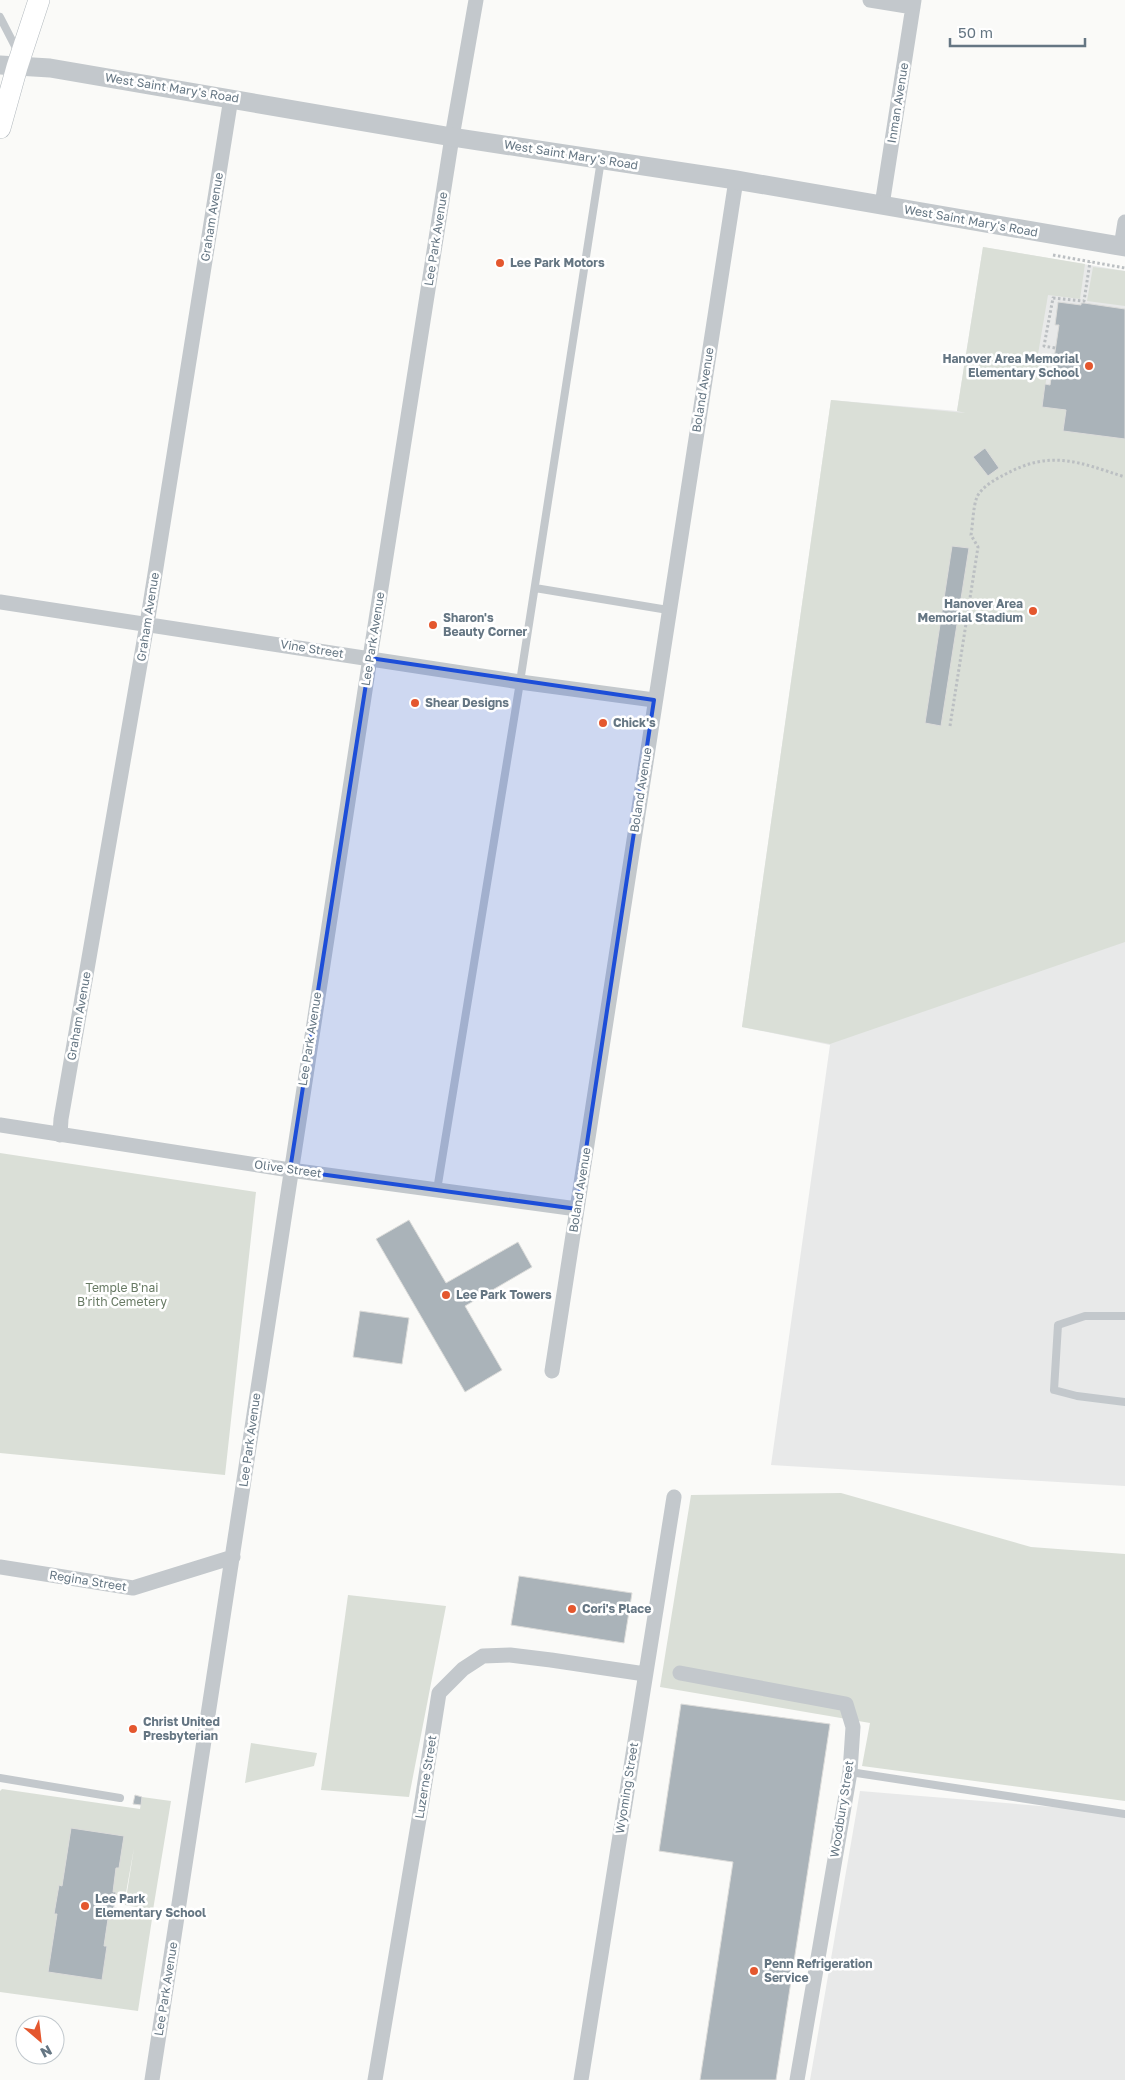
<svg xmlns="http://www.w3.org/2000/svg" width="1125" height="2080" viewBox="0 0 1125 2080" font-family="'Golos Text',sans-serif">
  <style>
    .built { fill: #e8e9e9 }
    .green { fill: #dadfd7 }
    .building { fill: #aab3b9; stroke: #dcdcda }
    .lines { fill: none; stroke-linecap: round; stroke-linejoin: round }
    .secondary-casing { stroke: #b3babf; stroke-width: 22 }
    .path { stroke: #bbbfc2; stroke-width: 3; stroke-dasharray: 2.5 2.5; stroke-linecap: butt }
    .service { stroke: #c3c8cc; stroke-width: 8 }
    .minor { stroke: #c3c8cc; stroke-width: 15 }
    .tertiary { stroke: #c3c8cc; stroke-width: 19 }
    .secondary { stroke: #fff; stroke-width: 21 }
    .marked { fill: #1d4ed8; fill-opacity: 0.2; stroke: #1d4ed8; stroke-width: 4; stroke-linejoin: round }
    .poi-dot { fill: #e4572e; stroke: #fff; stroke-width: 2 }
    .labels { text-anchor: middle; stroke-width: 5; stroke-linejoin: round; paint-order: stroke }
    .street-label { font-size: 12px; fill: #657683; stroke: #fff }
    .poi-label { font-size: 12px; font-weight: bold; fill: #657683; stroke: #fff; text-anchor: start }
    .park-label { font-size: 12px; fill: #687a64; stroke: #fff }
  </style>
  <rect width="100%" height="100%" fill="#fafaf8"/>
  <!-- built -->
  <path class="built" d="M983,247L1125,271V1486L771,1465L830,1045L742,1027L831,400L957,411Z
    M860,1791L1125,1813V2080H810Z"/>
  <!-- green -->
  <path class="green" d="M983,247L1085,264L1080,299L1048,295L1037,360L1049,362L1042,406L1066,410L1064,431L1125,439V942L830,1044L742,1027L831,400L965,413L957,411Z
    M1093,267L1125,271V306L1087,301Z
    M0,1153L256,1192L225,1475L0,1453Z
    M841,1493L1031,1547L1125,1554V1801L862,1766L870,1723L660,1687L691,1495Z
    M348,1595L446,1606L409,1797L321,1790Z
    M251,1743L317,1753L314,1766L245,1783Z
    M2,1789L140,1809L142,1797L171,1801L153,1910L125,1905L134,1848L124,1904L114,1903L113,1892L116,1868H119L124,1836L71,1828L62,1886H59L54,1914H57L48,1972L107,1946H104L108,1919L113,1914L152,1919L138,2011L0,1992V1791Z"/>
  <!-- building -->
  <path class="building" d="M1058,302L1081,305V303H1084L1125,309V439L1063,431L1066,410L1042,407L1045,384L1050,385L1059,325H1055Z
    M985,448L999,468L988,476L973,457Z
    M952,546L969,548L941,726L925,723Z
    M409,1220L446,1283L518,1242L532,1267L465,1306L502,1370L465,1392L376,1239Z
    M360,1311L409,1318L402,1364L353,1357Z
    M519,1576L632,1593L624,1643L511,1625Z
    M681,1704L830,1724L776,2080H700L733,1862L659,1851Z
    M135,1795L142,1797L141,1805L133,1804Z
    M71,1828L124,1836L119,1868H116L113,1892H116L112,1920L108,1919L104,1946H107L102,1980L48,1972L57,1914H54L59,1885L62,1886Z"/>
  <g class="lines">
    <!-- secondary casing -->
    <g class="secondary-casing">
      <path id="secondary" d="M0,128L17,67L39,0"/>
    </g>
    <!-- path -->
    <path class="path" d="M1053,255L1125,268
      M1055,348L1044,346L1053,298L1084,301L1090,262
      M950,726L978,547L971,535C973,523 973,507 977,497C981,488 995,479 1004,475C1051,449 1078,462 1125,477
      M114,1909L159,1915"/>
    <!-- service -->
    <path class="service" d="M0,17L18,52
      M535,588L668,610
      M437,1190L520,682L601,160
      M1125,1316H1085L1058,1325L1054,1390L1077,1396L1125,1402
      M850,1772L1125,1814
      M0,1778L120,1798"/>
    <!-- minor -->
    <path class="minor" d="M870,0L913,7
      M882,205L914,0
      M1121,247L1125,222
      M0,602L520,682L654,700
      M0,1125L290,1170L577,1209
      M60,1135L61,1119L147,624L231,98
      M552,1371L736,180
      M0,1567L133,1588L233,1557
      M680,1673L846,1704L853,1727L850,1772L797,2080
      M152,2080L370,658L452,137L476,0
      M375,2080L422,1801L439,1693L463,1669L483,1656L510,1655L551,1660L645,1674
      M581,2080L674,1497"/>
    <!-- tertiary -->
    <path class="tertiary" d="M0,65L50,68L452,137L736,180L1125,247"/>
    <!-- secondary -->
    <use href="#secondary" class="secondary"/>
  </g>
  <!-- marked area -->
  <path class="marked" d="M370,658L654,700L577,1209L290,1170Z"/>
  <!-- markers -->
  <g class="poi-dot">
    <circle cx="500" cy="263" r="5"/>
    <circle cx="1089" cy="366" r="5"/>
    <circle cx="1033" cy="611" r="5"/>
    <circle cx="433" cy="625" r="5"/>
    <circle cx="415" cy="703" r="5"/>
    <circle cx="603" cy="723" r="5"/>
    <circle cx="446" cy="1295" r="5"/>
    <circle cx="572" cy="1609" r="5"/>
    <circle cx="133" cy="1729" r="5"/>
    <circle cx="85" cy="1906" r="5"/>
    <circle cx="754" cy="1971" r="5"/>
  </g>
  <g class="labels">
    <!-- street labels -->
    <g class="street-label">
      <text transform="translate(172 88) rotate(9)" y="4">West Saint Mary's Road</text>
      <text transform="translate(898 103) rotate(-81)" y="4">Inman Avenue</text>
      <text transform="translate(571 155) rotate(9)" y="4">West Saint Mary's Road</text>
      <text transform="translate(212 217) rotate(-81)" y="4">Graham Avenue</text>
      <text transform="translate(971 221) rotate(10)" y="4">West Saint Mary's Road</text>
      <text transform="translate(436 239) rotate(-81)" y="4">Lee Park Avenue</text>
      <text transform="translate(703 390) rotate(-81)" y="4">Boland Avenue</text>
      <text transform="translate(148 617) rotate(-81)" y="4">Graham Avenue</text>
      <text transform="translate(373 639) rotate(-81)" y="4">Lee Park Avenue</text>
      <text transform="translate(312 649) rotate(9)" y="4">Vine Street</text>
      <text transform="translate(641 790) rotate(-81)" y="4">Boland Avenue</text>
      <text transform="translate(79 1016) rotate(-80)" y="4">Graham Avenue</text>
      <text transform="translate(310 1039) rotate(-81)" y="4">Lee Park Avenue</text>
      <text transform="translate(288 1169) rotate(8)" y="4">Olive Street</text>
      <text transform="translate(580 1190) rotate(-81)" y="4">Boland Avenue</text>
      <text transform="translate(250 1440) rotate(-82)" y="4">Lee Park Avenue</text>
      <text transform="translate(88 1581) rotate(9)" y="4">Regina Street</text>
      <text transform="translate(426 1777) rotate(-81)" y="4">Luzerne Street</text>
      <text transform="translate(627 1788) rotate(-81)" y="4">Wyoming Street</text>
      <text transform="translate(842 1809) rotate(-81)" y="4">Woodbury Street</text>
      <text transform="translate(166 1989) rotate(-81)" y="4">Lee Park Avenue</text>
    </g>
    <!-- poi labels -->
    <g class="poi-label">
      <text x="510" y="267">Lee Park Motors</text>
      <text x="1079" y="363" text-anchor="end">Hanover Area Memorial<tspan x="1079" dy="14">Elementary School</tspan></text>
      <text x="1023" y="608" text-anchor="end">Hanover Area<tspan x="1023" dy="14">Memorial Stadium</tspan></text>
      <text x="443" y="622">Sharon's<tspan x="443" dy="14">Beauty Corner</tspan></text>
      <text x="425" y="707">Shear Designs</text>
      <text x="613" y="727">Chick's</text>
      <text x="456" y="1299">Lee Park Towers</text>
      <text x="582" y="1613">Cori's Place</text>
      <text x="143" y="1726">Christ United<tspan x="143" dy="14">Presbyterian</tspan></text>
      <text x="95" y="1903">Lee Park<tspan x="95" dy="14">Elementary School</tspan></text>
      <text x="764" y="1968">Penn Refrigeration<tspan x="764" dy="14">Service</tspan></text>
    </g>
    <!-- park labels -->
    <g class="park-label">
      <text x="122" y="1292">Temple B'nai<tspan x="122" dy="14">B'rith Cemetery</tspan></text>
    </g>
  </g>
  <!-- north arrow -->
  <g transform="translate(40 2040) rotate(152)"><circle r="24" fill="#ffffff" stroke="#c1c8cd"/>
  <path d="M0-4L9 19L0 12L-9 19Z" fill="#e4572e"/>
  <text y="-8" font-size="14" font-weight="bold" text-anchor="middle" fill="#657683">N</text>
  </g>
  <!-- scale -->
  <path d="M950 38v8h135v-8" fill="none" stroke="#657683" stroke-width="2.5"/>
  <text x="958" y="38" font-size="15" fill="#657683" stroke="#ffffff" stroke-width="4" paint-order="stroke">50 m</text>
</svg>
